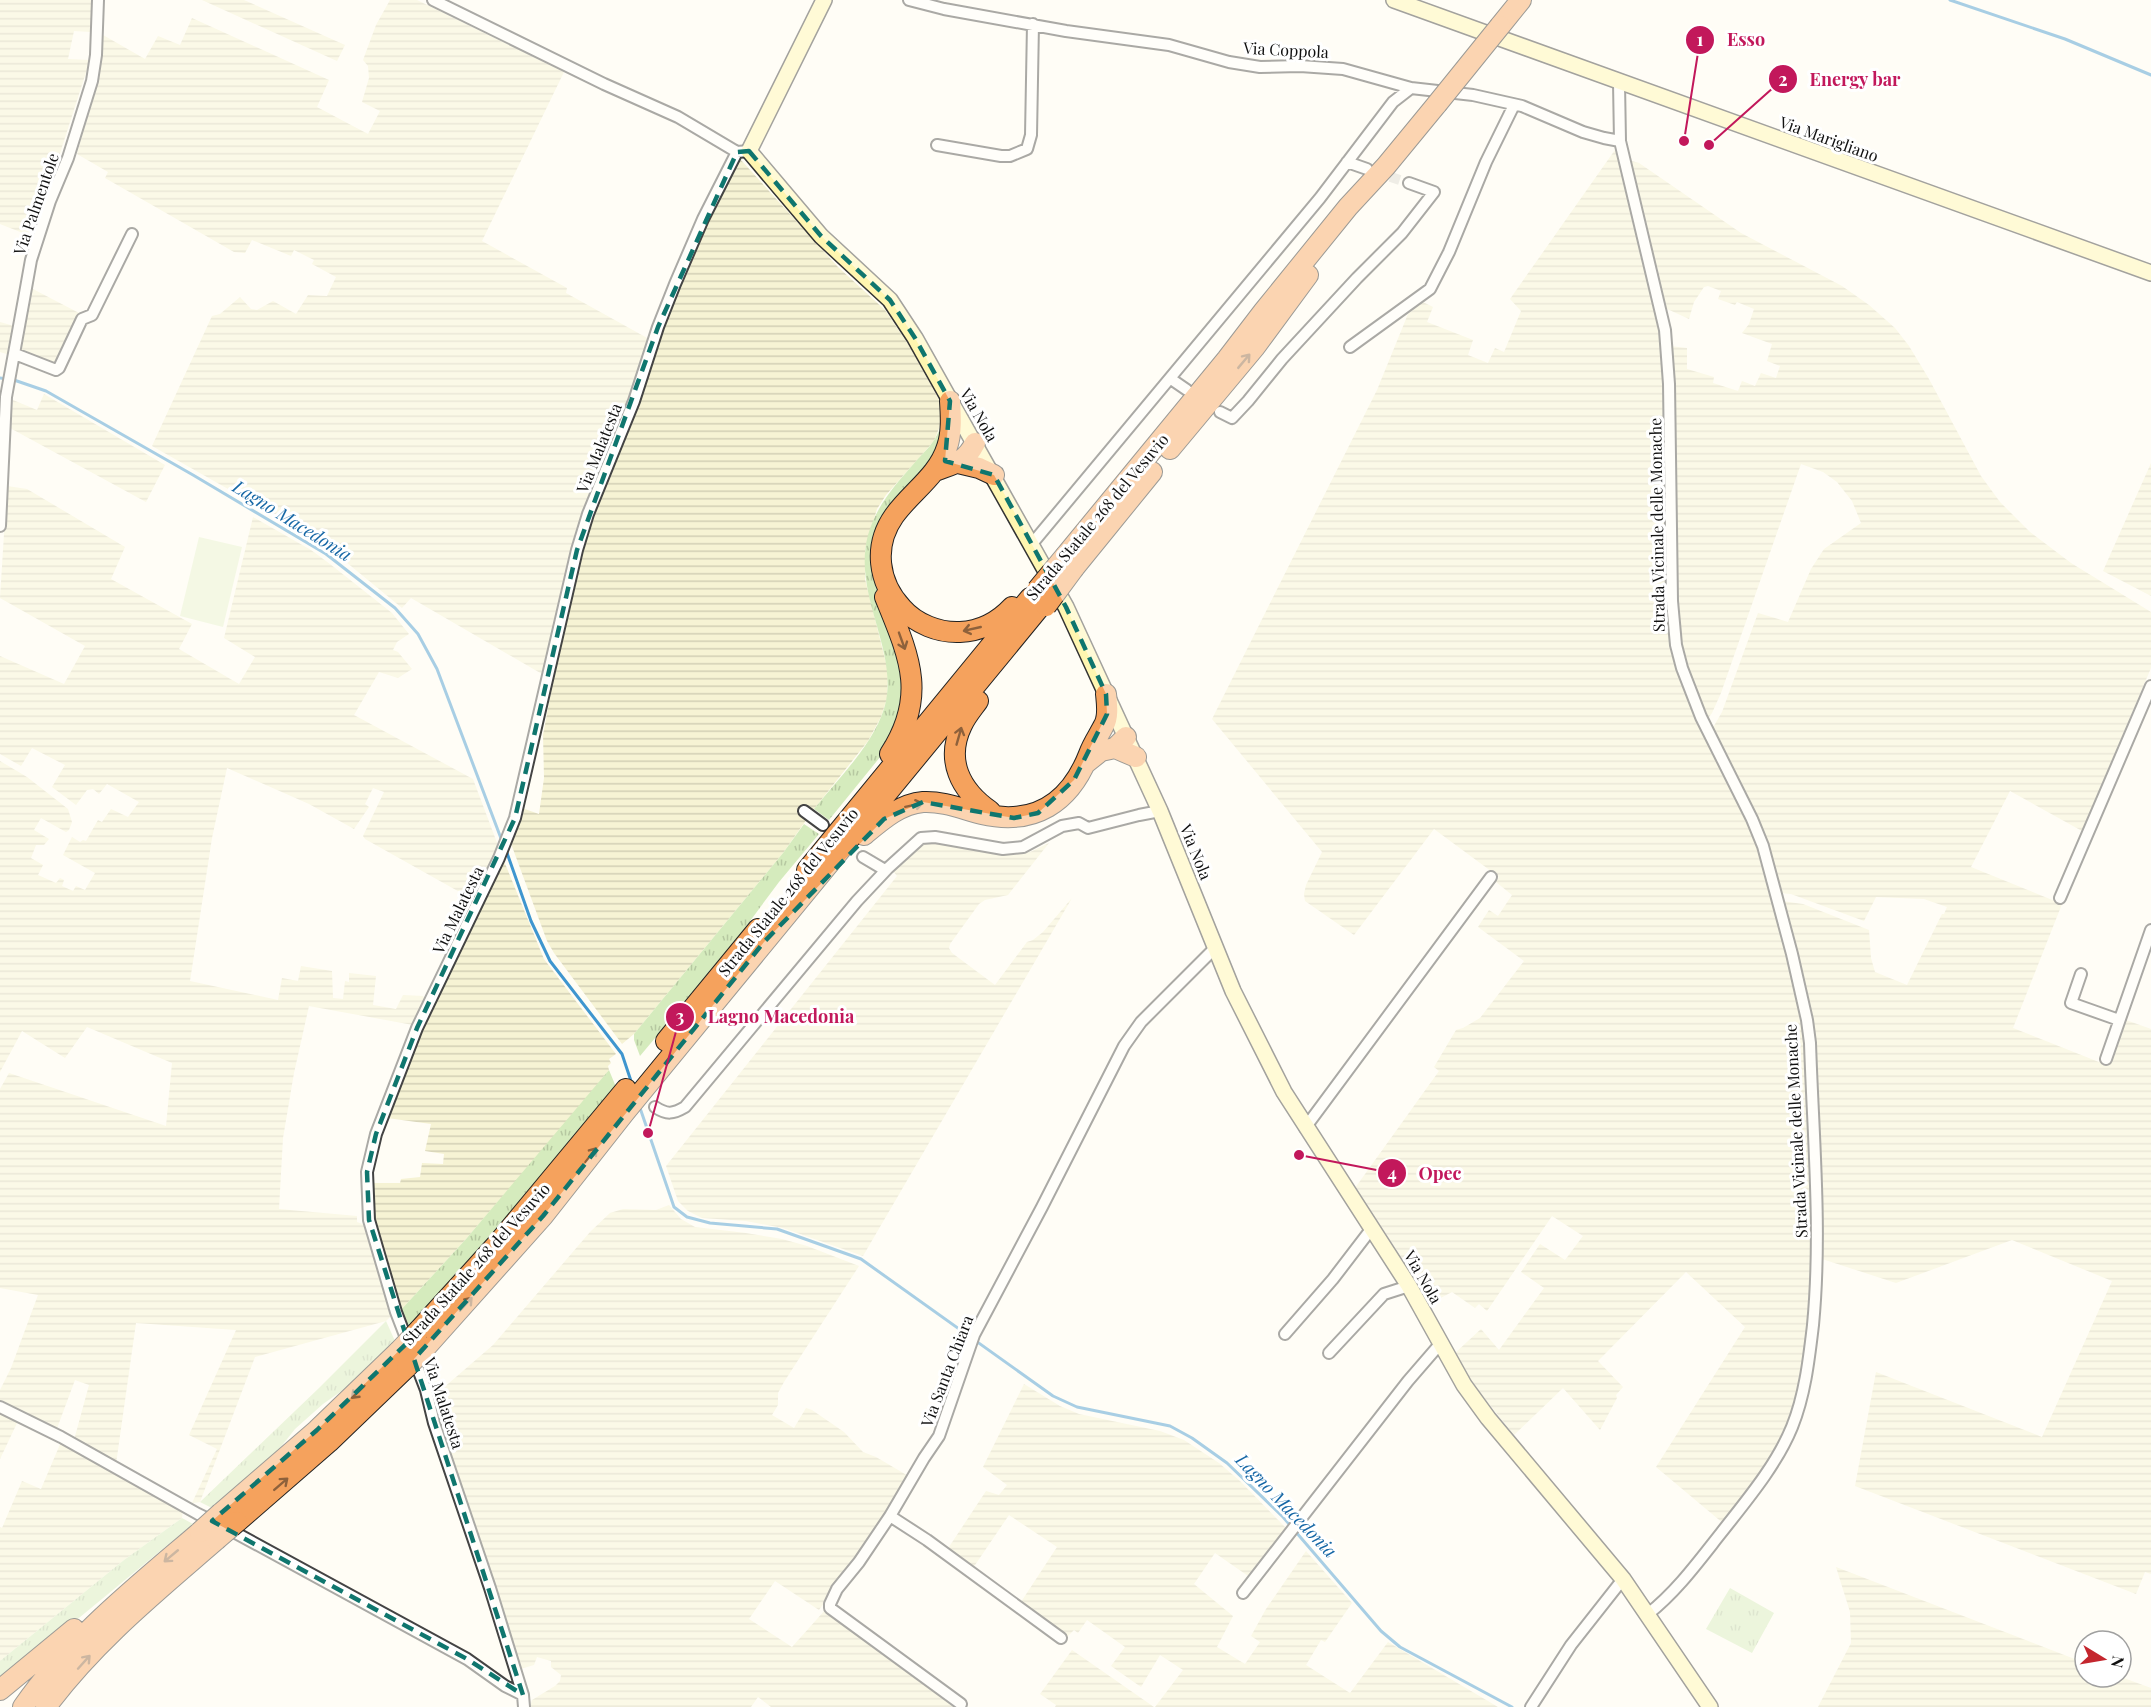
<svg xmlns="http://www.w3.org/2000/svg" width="2151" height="1707" viewBox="0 0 2151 1707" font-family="'Playfair Display',serif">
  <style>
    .farmland { fill: url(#farmland-rules) }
    .grass { fill: url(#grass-tufts) }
    .pitch { fill: #e6f2cf }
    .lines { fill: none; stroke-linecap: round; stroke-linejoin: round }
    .stream { stroke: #3f96cf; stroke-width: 3 }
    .street-tunnel { stroke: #dbdad3; stroke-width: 10; stroke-dasharray: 10 5; stroke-linecap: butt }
    .street-casing { stroke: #444; stroke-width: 14 }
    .secondary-casing { stroke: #333; stroke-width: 18 }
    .highway-casing { stroke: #222; stroke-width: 22 }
    .street { stroke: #fff; stroke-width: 10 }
    .secondary { stroke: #fff6b0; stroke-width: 15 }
    .highway { stroke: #f5a25d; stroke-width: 20 }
    .highway-bridge-casing { stroke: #222; stroke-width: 22; stroke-linecap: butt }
    .highway-bridge { stroke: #f5a25d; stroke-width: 20 }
    .oneway { stroke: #8e613b }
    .marked { fill: none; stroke: #0f766e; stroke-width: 4.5; stroke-dasharray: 12 8; stroke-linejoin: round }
    .labels { text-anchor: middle; stroke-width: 6; stroke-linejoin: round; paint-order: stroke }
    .street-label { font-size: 16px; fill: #111; stroke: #fff }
    .water-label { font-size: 18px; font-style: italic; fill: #1768a6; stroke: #fff }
    .leader { fill: none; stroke: #c2185b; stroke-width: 2 }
    .callout-dot { fill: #c2185b; stroke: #fff; stroke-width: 2 }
    .mark-label { font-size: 18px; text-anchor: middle; font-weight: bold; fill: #fff }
    .callout-label { font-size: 18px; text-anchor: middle; font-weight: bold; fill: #c2185b; stroke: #fff; stroke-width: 6; stroke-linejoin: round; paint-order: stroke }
  </style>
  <defs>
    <pattern id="farmland-rules" width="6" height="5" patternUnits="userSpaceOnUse" patternTransform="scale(1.5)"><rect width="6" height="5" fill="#f6f3d4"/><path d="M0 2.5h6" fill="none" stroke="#d2cfb5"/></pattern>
    <pattern id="grass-tufts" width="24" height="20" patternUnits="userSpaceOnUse" patternTransform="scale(1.5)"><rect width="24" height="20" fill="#d5ebbd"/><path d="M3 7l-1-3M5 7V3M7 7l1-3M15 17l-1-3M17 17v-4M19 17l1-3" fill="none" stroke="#b6c8a1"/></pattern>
  </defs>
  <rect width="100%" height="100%" fill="#fffdf5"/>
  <!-- farmland -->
  <path class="farmland" d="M0,0H93L91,32L74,31L68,59L90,60L33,237L0,224Z
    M202,0H244L345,45L337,61Z
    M390,0H417L564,72L482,241L567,288L566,293L649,339L635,385L587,505L571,551L552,643L542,674L411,598L402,608L329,548L301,530L152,446L212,316L220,314L240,297L251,309L257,310L273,301L296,314L308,295L327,296L336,277L312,264L314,260L294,250L291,256L252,240L245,253L234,252L105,178L108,172L77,154L98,77L103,35L145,59L158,36L180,45L192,18L329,80L317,107L368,134L380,111L362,102L369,78L368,66L363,60L376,25Z
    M1617,147L1656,299L1666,386L1665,509L1672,641L1757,839L1803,1018L1809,1076L1813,1268L1806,1353L1792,1417L1785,1435L1770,1461L1724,1524L1656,1467L1745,1327L1686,1272L1598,1361L1623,1387L1616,1395L1617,1398L1600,1430L1563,1388L1514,1435L1473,1384L1454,1354L1481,1329L1499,1350L1544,1288L1521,1272L1540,1244L1565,1260L1583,1236L1552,1216L1487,1311L1479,1304L1475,1308L1452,1292L1429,1304L1406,1264L1355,1188L1439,1071L1434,1067L1456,1030L1463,1028L1480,1018L1524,961L1478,927L1489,910L1498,916L1512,895L1496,882L1499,877L1434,829L1354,935L1305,901L1304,894L1306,885L1322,852L1212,719L1377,390L1408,314L1423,302L1433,307L1427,322L1473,340L1468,355L1488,363L1495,348L1504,352L1521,311L1510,299Z
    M741,160L838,267L885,310L912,350L943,407V418L934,441L886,495L877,509L865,549V579L888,671L887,698L881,717L868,741L814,809L783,853L634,1034L622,1044L554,953L547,941L510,841L522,808L539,814L544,778L543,735L564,622L585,535L636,409L667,316L689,260L734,166Z
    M1632,161L1639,163L1741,233L1842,286L1869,305L1895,328L1909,346L1929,379L1981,476L2000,502L2030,532L2071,563L2151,612V668L2082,831L2010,791L1971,867L2062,904L2013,1028L2109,1066L2126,1020L2151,1029V1574L2145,1572L2136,1594L1855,1486L1876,1372L2042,1437L2112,1281L2012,1240L1896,1283L1819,1258L1815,1090L1782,901L1803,904L1869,930L1871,958L1875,972L1907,985L1942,914H1944L1947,907L1924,899L1876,897L1864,921L1791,894L1780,893L1711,731L1722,712L1758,613L1788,622L1811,569L1824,549L1861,523L1852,501L1837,482L1823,472L1801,464L1721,693L1712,713L1706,721L1691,684L1676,624L1670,346L1687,348V369L1714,377L1713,383L1738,391L1742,381L1755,386L1761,373L1776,378L1780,366L1767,361L1772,344L1742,333L1749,324L1754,309L1737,302L1735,305L1718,299L1721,291L1708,286L1704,287L1694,302L1689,319L1665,308L1658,276V268L1655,266L1629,162Z
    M29,287L81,314L58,365L20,352L19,350Z
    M0,322L14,326L10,355L0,352Z
    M44,394L165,465L146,502L10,428L13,400L37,410Z
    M2151,463V596L2103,571Z
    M7,486L27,489L125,547L111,579L192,624L179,649L239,684L255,657L224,638L253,517L311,550L330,564L392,613L409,634L397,642L393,650L398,652L412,669L398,678L379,672L354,715L473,779L499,848L481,886L474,891L472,899L365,839L363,836L384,792L373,788L365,804L369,807L354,829L309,804L227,768L212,838L190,981L278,1000L282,978L298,981L301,966L332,971L333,998L343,999L345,981L349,982V973L376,976L373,1005L396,1009L403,995L423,996L425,999L413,1025L309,1006L294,1073L283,1138L279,1209L357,1216V1222L365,1225L393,1314L386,1321L255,1357L200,1502L192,1503L217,1449L189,1435L236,1330L136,1323L116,1464L74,1440L89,1385L75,1380L56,1431L0,1402V1390L11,1368L38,1295L0,1288V1089L9,1073L166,1126L172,1063L87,1027L65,1058L22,1031L0,1072V761L27,777L68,809L72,822L69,830L66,832L41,818L34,830L49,839L44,845H36L31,858L43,865L38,875L56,883L60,878L64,880L62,886L73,891L76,886L85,890L95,873L63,855L72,837L80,842L83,840L86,841L98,820L102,822L111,809L128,817L139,802L107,784L99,794L93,789L87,790L76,805L52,787L65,765L32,748L21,766L0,754V656L64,684L85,646L0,598Z
    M930,842L1001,855L1030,852L1049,843L1008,895L985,900L979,904L950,944L949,948L952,953L995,985L1027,942L1033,940L1043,932L1072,898L863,1256L783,1228L746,1221L702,1218L688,1211L678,1201L666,1166L897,876L893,871L896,865L916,848Z
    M504,861L544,959L616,1054L609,1059L611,1063L608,1066L609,1070L576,1111L466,1239L400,1311L373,1220L371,1183H400L401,1179L420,1177L422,1163L443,1164L444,1154L425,1151L431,1124L387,1118L413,1046L501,862Z
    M669,1205L681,1219L695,1227L746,1233L782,1239L807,1246L859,1266L784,1382L778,1393V1405L772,1415L794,1428L806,1408L812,1410L844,1432L863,1452L876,1457L910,1477L901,1495L819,1610L775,1581L749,1619L792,1647L826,1609L958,1707H771L758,1697L751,1707H530L532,1700L555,1686L560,1681L561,1675L551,1667V1661L537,1657L534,1665L520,1669L432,1404L434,1396L493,1345L590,1232L610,1213L623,1209L656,1210Z
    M1024,1384L1060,1406L1079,1414L1160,1431L1184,1440L1219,1463L1240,1481L1286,1528V1533L1251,1578L1215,1553L1194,1584L1233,1616L1217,1647L1245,1664L1260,1642L1251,1636L1266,1609L1306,1551L1352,1603L1325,1642L1321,1640L1306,1665L1350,1693L1388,1642L1498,1707H1155L1183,1670L1160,1655L1141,1687L1111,1666L1125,1647L1087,1620L1078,1633L1074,1630L1066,1638L1019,1605L1057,1547L1009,1515L971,1571L945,1553L986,1491L999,1495L1007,1485L983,1467Z
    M0,1410L18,1421L0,1459Z
    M61,1442L183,1509L182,1518L124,1560L0,1661V1527L2,1528L22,1481L41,1489Z
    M1836,1567L2085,1663V1677H2121L2151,1688V1707H1818L1851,1643L1850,1612Z
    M1072,1650L1154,1707H1055L1056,1705L1040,1694Z"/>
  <!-- grass -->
  <path class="grass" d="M943,418L940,449L894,502L874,574L877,588L903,654L907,689L885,751L829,820L814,809C837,780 867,751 881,717C906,658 851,599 868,535C877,504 896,484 917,460C924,452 933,444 937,435C940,430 941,424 943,418Z
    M804,824L819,834L779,882L724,956L640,1056L634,1040V1034L783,853Z
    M609,1070L616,1087L511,1214L407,1330L400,1311L466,1239Z
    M386,1321L395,1341L346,1388L323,1404L295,1429L276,1453L212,1508L200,1502L319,1388Z
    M182,1518L193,1524L0,1683V1661L124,1560Z
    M1730,1588L1774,1613L1752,1653L1706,1629Z"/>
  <!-- pitch -->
  <path class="pitch" d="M199,537L242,547L223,627L180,616Z"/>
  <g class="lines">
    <!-- stream -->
    <path class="stream" d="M1950,0L2065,39L2151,75
      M0,378L14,380L46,391L193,475L326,554L395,608L418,634L437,669L502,841
      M506,850L531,921L550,961L622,1054L632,1084
      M639,1105L674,1207L687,1217L710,1223L777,1229L861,1259L1053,1396L1077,1407L1170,1426L1192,1438L1227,1463L1283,1517L1381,1631L1400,1647L1512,1707"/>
    <!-- street-tunnel -->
    <path class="street-tunnel" d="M1376,172L1409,183
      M823,825L863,857"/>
    <!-- street casing -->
    <g class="street-casing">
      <path id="street" d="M433,0L604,84L678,117L737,152
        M909,0L944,9L1066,31L1169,45L1229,62L1260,67L1300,66L1343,69L1411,88L1473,95L1522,106L1583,132L1604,138L1620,141
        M1619,83L1620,141L1665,330L1669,384L1672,601L1676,645L1682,668L1701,717L1752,819L1763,846L1792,954L1807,1020L1810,1043C1813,1136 1822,1231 1813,1325C1809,1359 1805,1395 1792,1427C1776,1466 1746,1501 1721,1533C1698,1562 1677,1591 1648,1614
        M937,145L1001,156H1010L1027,149L1031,135L1033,24
        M1347,162L1367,169
        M1350,347L1430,289L1449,252L1486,162L1514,105
        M15,354L56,370L59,368L82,319L92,315L132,234
        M1171,379L1187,390
        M1220,412L1232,418L1248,401L1282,359L1357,278L1402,233L1434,192L1409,183
        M0,526L6,397L24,299L31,260L50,201L68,158L92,81L96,55L98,0
        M1031,545L1320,198L1393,102L1411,88
        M804,811L823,825
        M863,857L885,870
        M2060,898L2151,686
        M2081,974L2071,1003L2119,1020
        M2106,1059L2151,930
        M655,1107C667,1115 673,1114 685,1107L857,901L888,868L921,838L935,837L1003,849L1023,847L1062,826L1079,823L1088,828L1139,815L1160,811
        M1305,1128L1491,877
        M1285,1334L1333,1279L1372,1228
        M1329,1353L1384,1294L1409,1286
        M0,1407L61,1437L198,1514L223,1526L467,1659L505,1686L523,1695L524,1707
        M890,1516L927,1540L1061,1638
        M1243,1593L1408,1381L1440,1344
        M523,1695L490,1588L434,1423L426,1390L396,1312L369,1220L367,1172L376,1134L417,1028L499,858L515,818L577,550L588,514L634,401L658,327L675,284L703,219L737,152L749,151
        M961,1704L830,1608V1604L837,1589L859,1562L890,1516L924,1458L939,1436L974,1335L1042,1207L1124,1046L1141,1022L1215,948
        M1531,1707L1571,1645L1623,1579"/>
    </g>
    <!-- secondary casing -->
    <g class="secondary-casing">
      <path id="secondary" d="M824,0L749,151L821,236L890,300L915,338L1066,607L1160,811L1233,991L1284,1092L1409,1286L1464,1385L1488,1418L1623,1579L1710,1707
        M1394,0L2151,273"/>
    </g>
    <!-- highway casing -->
    <g class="highway-casing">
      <path id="highway" d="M1500,26L1521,0
        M950,401C951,416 952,433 947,447C938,476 911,492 894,516C873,546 878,582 902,608C916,624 939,633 960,632C980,631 998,622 1012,607
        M1170,449L1255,347L1308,275
        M958,463L979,468L994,475
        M935,471C953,464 965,463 975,443
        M1066,555L1227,359L1263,312L1348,207L1386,166L1437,104
        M1074,568L1152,472
        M885,597C909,656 928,695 890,754
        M978,701C973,708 966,716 962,725C945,760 960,790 990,811
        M1115,748L1136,757
        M1086,763L1101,751L1115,748L1126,737
        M864,835C882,820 900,804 923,802C944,801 962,809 982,814C1034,826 1070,803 1089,754C1093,743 1099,735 1104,725C1109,716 1107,704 1106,694
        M807,870L1030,598
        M666,1041L758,929
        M419,1330L498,1243L626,1089
        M426,1347L543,1216L625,1112L1044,602
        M221,1513L317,1430L399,1351
        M237,1522L329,1442L407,1367
        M0,1690L74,1629
        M23,1707C71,1638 137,1586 200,1532
        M46,1707C93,1643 156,1592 216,1540"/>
    </g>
    <!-- street -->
    <use href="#street" class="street"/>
    <!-- secondary -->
    <use href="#secondary" class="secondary"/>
    <!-- highway -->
    <use href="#highway" class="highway"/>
    <!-- highway-bridge casing -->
    <g class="highway-bridge-casing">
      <path id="highway-bridge" d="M1437,104L1500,26
        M1037,590L1066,555
        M1046,606L1074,568
        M399,1351L419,1330
        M407,1367L426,1347
        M200,1532L221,1513
        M216,1540L237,1522"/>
    </g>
    <!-- highway-bridge -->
    <use href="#highway-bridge" class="highway-bridge"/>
  </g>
  <!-- one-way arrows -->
  <defs><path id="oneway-shaft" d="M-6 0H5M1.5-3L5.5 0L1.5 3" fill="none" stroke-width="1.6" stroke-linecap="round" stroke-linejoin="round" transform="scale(1.5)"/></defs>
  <g class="oneway">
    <use href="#oneway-shaft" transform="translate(1244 361) rotate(-50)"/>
    <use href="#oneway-shaft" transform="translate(972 629) rotate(167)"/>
    <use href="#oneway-shaft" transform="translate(902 641) rotate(70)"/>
    <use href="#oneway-shaft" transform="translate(959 736) rotate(-74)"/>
    <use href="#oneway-shaft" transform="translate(914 805) rotate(-12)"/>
    <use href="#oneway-shaft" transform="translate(591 1155) rotate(-52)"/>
    <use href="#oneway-shaft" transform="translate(466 1304) rotate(-48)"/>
    <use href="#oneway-shaft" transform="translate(358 1392) rotate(136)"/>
    <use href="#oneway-shaft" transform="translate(281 1484) rotate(-41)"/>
    <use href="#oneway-shaft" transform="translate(171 1556) rotate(140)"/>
    <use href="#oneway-shaft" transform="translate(84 1662) rotate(-48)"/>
  </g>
  <!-- marked area -->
  <path d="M0 0H2151V1707H0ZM749,151L821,236L890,300L915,338L950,401L945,461L994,475L1066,607L1106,694L1107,714L1074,780L1038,813L1014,818L923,802L884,819L764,942L543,1216L414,1359L523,1695L467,1659L212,1521L317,1430L408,1342L369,1220L367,1172L376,1134L417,1028L515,818L577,550L658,327L737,152Z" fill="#fffdf5" fill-opacity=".55" fill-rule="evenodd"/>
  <path class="marked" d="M749,151L821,236L890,300L915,338L950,401L945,461L994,475L1066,607L1106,694L1107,714L1074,780L1038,813L1014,818L923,802L884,819L764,942L543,1216L414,1359L523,1695L467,1659L212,1521L317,1430L408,1342L369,1220L367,1172L376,1134L417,1028L515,818L577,550L658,327L737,152Z"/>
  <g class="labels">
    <!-- street labels -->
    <g class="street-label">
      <text transform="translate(1286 50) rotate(3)" y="6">Via Coppola</text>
      <text transform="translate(1829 139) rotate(20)" y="6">Via Marigliano</text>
      <text transform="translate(36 204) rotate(-71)" y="6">Via Palmentole</text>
      <text transform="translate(979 415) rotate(60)" y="6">Via Nola</text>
      <text transform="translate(599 448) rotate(-68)" y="6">Via Malatesta</text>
      <text transform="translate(1097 517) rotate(-50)" y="6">Strada Statale 268 del Vesuvio</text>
      <text transform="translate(1657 525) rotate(-91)" y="6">Strada Vicinale delle Monache</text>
      <text transform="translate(1196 852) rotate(68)" y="6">Via Nola</text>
      <text transform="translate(788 892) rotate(-51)" y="6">Strada Statale 268 del Vesuvio</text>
      <text transform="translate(458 910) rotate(-64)" y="6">Via Malatesta</text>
      <text transform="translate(1796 1131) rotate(-93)" y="6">Strada Vicinale delle Monache</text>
      <text transform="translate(476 1264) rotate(-48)" y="6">Strada Statale 268 del Vesuvio</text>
      <text transform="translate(1423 1277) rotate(60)" y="6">Via Nola</text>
      <text transform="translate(947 1371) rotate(-69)" y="6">Via Santa Chiara</text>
      <text transform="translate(444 1403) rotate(72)" y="6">Via Malatesta</text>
    </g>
    <!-- water labels -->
    <g class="water-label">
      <text transform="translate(292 521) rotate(32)" y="6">Lagno Macedonia</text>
      <text transform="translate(1286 1506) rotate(46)" y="6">Lagno Macedonia</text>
    </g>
  </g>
  <!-- callouts -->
  <path class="leader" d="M1684 141L1700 40M1709 145L1783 79M648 1133L680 1017M1299 1155L1392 1173"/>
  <g class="callout-dot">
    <circle cx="1684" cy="141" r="6"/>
    <circle cx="1709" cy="145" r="6"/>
    <circle cx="648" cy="1133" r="6"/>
    <circle cx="1299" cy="1155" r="6"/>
    <circle cx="1700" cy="40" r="15"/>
    <circle cx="1783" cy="79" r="15"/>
    <circle cx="680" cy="1017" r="15"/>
    <circle cx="1392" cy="1173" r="15"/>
  </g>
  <g class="mark-label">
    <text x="1700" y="46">1</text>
    <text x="1783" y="86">2</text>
    <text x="680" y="1023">3</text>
    <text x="1392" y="1180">4</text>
  </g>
  <g class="callout-label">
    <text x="1746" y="46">Esso</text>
    <text x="1855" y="86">Energy bar</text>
    <text x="781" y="1023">Lagno Macedonia</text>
    <text x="1440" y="1180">Opec</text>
  </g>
  <!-- north arrow -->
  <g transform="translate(2103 1659) rotate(101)"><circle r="28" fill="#ffffff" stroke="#a0a0a0" stroke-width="1.5"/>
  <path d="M0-4.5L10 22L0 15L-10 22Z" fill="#c4262e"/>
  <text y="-9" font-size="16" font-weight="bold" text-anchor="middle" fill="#111111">N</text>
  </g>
</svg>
